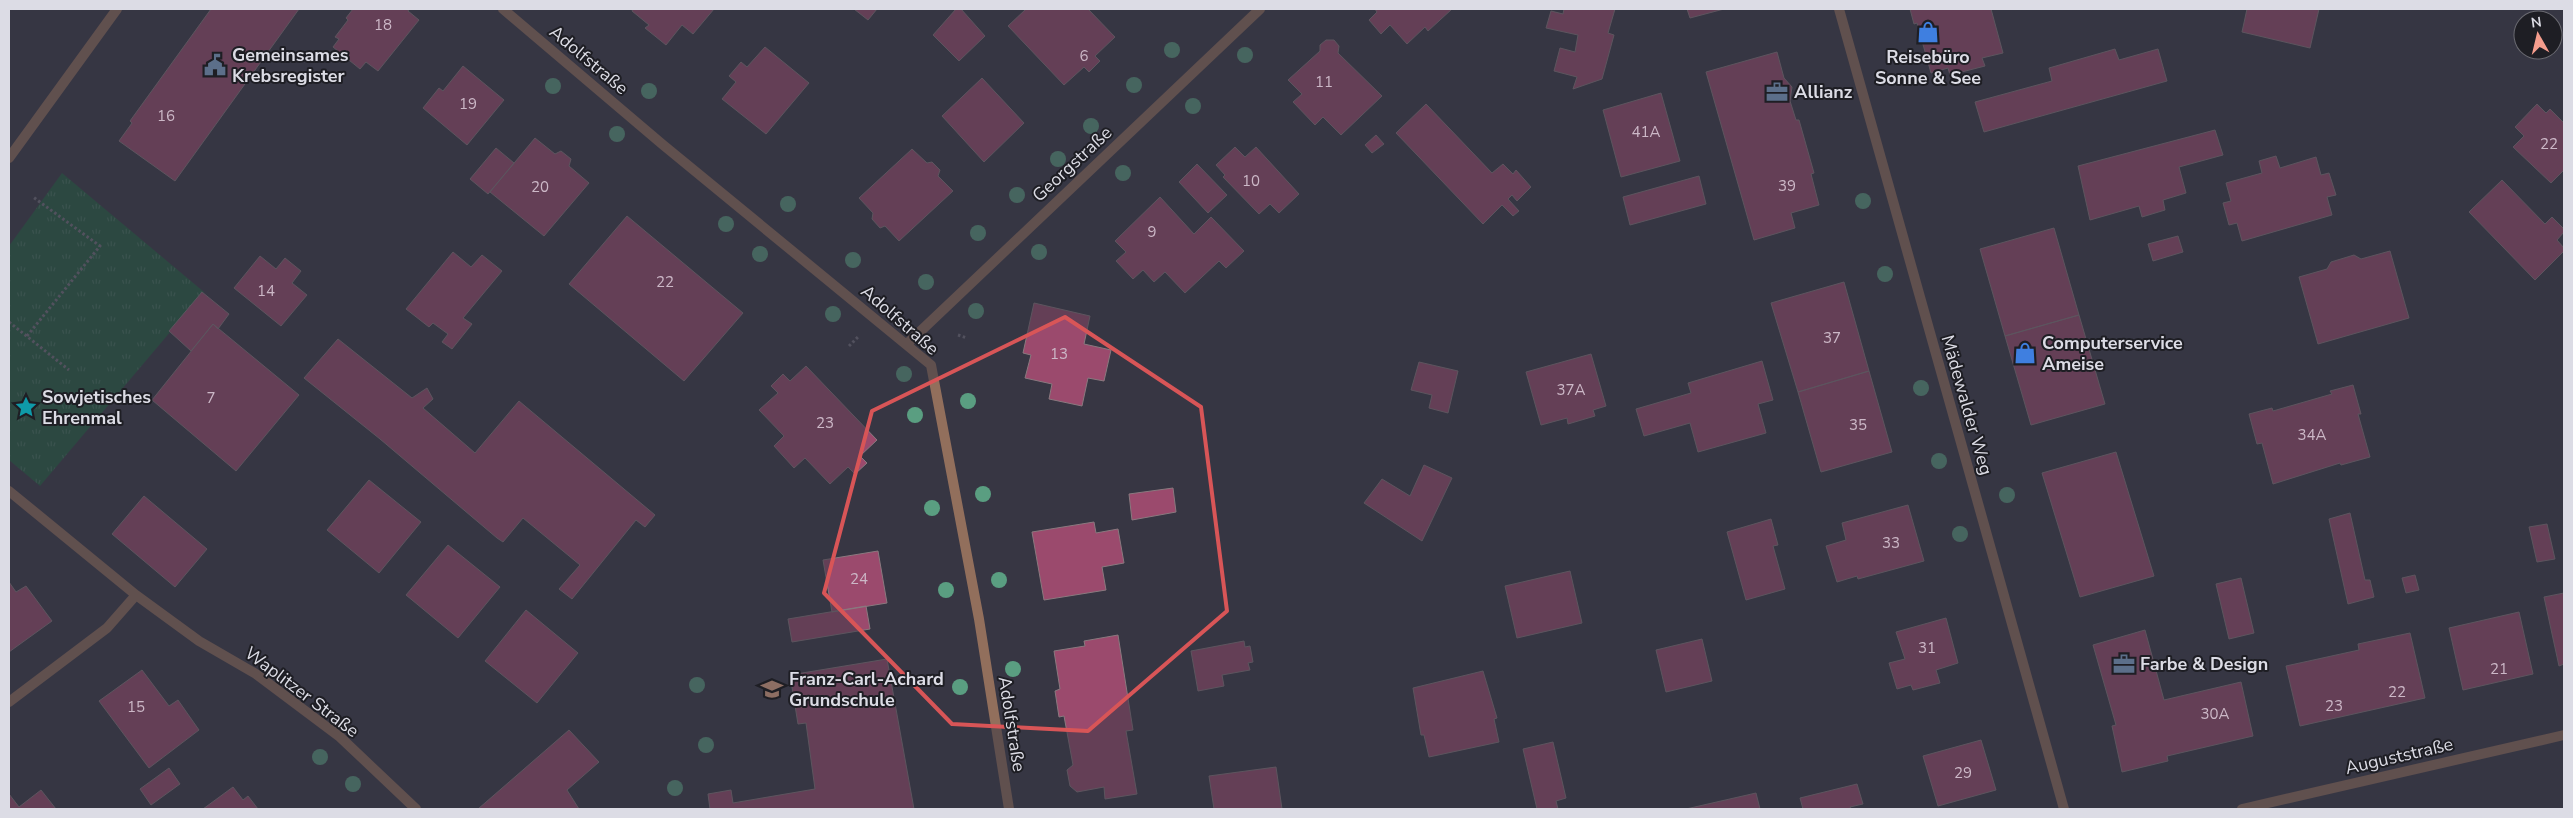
<svg xmlns="http://www.w3.org/2000/svg" width="2573" height="818" viewBox="0 0 2573 818" font-family="'Nunito Sans',sans-serif">
  <style>
    .park { fill: url(#park-tufts) }
    .building { fill: #9b4a6d; stroke: #8a797f }
    .lines { fill: none; stroke-linecap: round; stroke-linejoin: round }
    .path { stroke: #73727e; stroke-width: 3; stroke-dasharray: 2.5 2.5; stroke-linecap: butt }
    .street { stroke: #926f5c; stroke-width: 10 }
    .tree { fill: #5a9e81 }
    .marked { fill: none; stroke: #d85557; stroke-width: 4; stroke-linejoin: round }
    .labels { text-anchor: middle; stroke-width: 4; stroke-linejoin: round; paint-order: stroke }
    .number-label { font-size: 15px; fill: #ccb8c7 }
    .poi-label { font-size: 18px; font-weight: bold; fill: #dcdce5; stroke: #1e1e24; text-anchor: start }
    .street-label { font-size: 18px; fill: #dcdce5; stroke: #1e1e24 }
  </style>
  <defs>
    <pattern id="park-tufts" width="24" height="20" patternUnits="userSpaceOnUse" patternTransform="scale(1.25)"><rect width="24" height="20" fill="#1f5d3f"/><path d="M3 7l-1-3M5 7V3M7 7l1-3M15 17l-1-3M17 17v-4M19 17l1-3" fill="none" stroke="#3f745b"/></pattern>
  </defs>
  <rect width="100%" height="100%" fill="#373643"/>
  <!-- park -->
  <path class="park" d="M62,173L204,292L40,486L9,460V246Z"/>
  <!-- building -->
  <path class="building" d="M211,9H299L175,181L119,141L132,123L130,121Z
    M353,9H409L408,11L419,20L378,71L366,62L360,69L333,47L339,39L335,37L348,20L346,18Z
    M633,9H714L693,34L682,25L666,45L645,28L649,25L632,11Z
    M854,9H877L868,20Z
    M956,9H961L985,36L959,61L933,35Z
    M1026,9H1088L1115,37L1095,56L1100,61L1089,72L1084,67L1064,85L1008,26Z
    M1375,9H1452L1428,31L1425,27L1407,44L1390,25L1381,34L1369,20L1377,12Z
    M1564,9H1615L1608,33L1614,35L1602,79L1573,89L1577,77L1554,71L1560,48L1575,52L1578,35L1546,28L1551,11L1563,14Z
    M1687,9H1724L1690,18Z
    M1910,9H1991L2003,53L1982,58L1985,66L1950,75L1948,68L1931,73L1917,23L1914,24Z
    M2247,9H2319L2310,48L2242,32Z
    M1326,40H1334L1339,46L1338,53L1382,96L1341,135L1323,117L1315,125L1293,102L1302,94L1288,80L1320,51V45Z
    M765,47L809,83L766,134L722,99L736,82L729,76L741,62L747,67Z
    M2115,49L2119,60L2158,49L2167,81L1984,132L1975,102L2052,81L2049,68Z
    M1777,52L1784,78L1792,87L1790,101L1796,120H1799L1814,173L1811,174L1819,205L1791,213L1795,228L1754,240L1706,72Z
    M463,66L504,100L467,145L423,108L439,88L443,91Z
    M982,78L1024,123L984,162L942,116Z
    M1661,93L1680,161L1621,177L1603,110Z
    M1426,104L1492,173L1503,164L1513,174L1516,170L1531,187L1517,201L1512,195L1508,199L1519,211L1513,216L1502,205L1483,224L1396,133Z
    M2537,104L2546,113L2550,109L2564,123V170L2551,183L2513,147L2524,136L2515,127Z
    M2215,130L2223,155L2179,167L2186,193L2163,200L2165,210L2142,217L2139,206L2090,220L2078,166Z
    M1376,135L1384,144L1372,153L1365,145Z
    M535,138L555,154L561,151L571,159L569,166L589,183L544,236L490,192Z
    M1235,147L1245,157L1256,147L1299,194L1279,213L1270,204L1259,214L1223,177L1225,175L1216,165Z
    M496,148L514,163L488,194L470,179Z
    M912,149L927,163L932,162L940,170L938,176L953,191L899,241L885,226L880,228L872,219L873,213L859,198Z
    M2276,156L2280,168L2316,157L2321,175L2329,173L2336,195L2327,197L2332,215L2242,241L2237,223L2229,225L2223,203L2231,201L2226,183L2262,173L2259,161Z
    M1197,164L1227,195L1208,213L1179,182Z
    M1699,176L1706,204L1630,225L1623,197Z
    M2502,180L2545,224L2552,217L2564,229V232L2557,240L2564,248V251L2535,280L2469,212Z
    M1160,197L1194,234L1211,217L1244,251L1226,268L1219,261L1185,293L1165,272L1154,282L1143,270L1133,279L1116,261L1126,252L1115,241Z
    M627,216L743,313L684,381L569,284Z
    M2054,228L2079,315L2005,336L1980,249Z
    M2178,236L2183,252L2153,261L2148,244Z
    M2390,251L2409,318L2318,344L2299,277L2327,269L2331,262L2354,255L2361,259Z
    M453,252L471,267L482,255L502,271L463,318L472,324L452,349L442,342L448,334L433,323L429,327L406,309Z
    M260,256L276,269L285,258L301,271L292,283L307,295L281,326L234,288Z
    M1844,282L1869,371L1798,392L1771,303Z
    M202,292L229,314L218,329L213,324L191,351L169,331Z
    M1034,303L1090,316L1084,344L1111,350L1104,381L1088,378L1082,406L1049,399L1052,384L1025,378L1031,355L1023,353Z
    M2079,315L2105,404L2031,425L2005,336Z
    M213,324L299,395L236,471L152,400Z
    M338,339L412,398L427,388L433,399L423,408L475,453L519,401L655,515L645,527L636,520L572,599L559,589L580,565L523,518L503,542L497,538L380,439L304,378Z
    M1591,354L1606,406L1593,410L1595,416L1568,424L1567,418L1541,425L1526,372Z
    M1762,361L1773,400L1758,404L1766,433L1698,452L1690,423L1644,436L1636,409L1691,393L1688,383Z
    M1419,362L1458,371L1448,413L1429,408L1432,395L1411,390Z
    M806,366L877,440L860,456L867,463L855,474L848,467L830,484L805,458L794,468L774,446L784,436L759,410L778,393L771,386L783,374L790,381Z
    M1869,371L1892,452L1821,472L1798,392Z
    M2353,385L2361,414H2358L2370,457L2341,465L2340,463L2273,484L2262,443L2257,444L2249,414L2272,408L2273,411L2332,394L2330,391Z
    M2116,452L2154,576L2080,597L2042,473Z
    M1424,465L1452,478L1422,541L1364,503L1382,479L1410,496Z
    M369,480L421,522L379,573L327,530Z
    M1173,488L1176,512L1132,520L1129,494Z
    M144,496L207,549L175,587L112,534Z
    M1908,505L1924,561L1858,579L1857,576L1837,582L1826,546L1846,540L1842,523Z
    M2350,513L2365,580H2370L2374,597L2348,604L2329,519Z
    M1771,519L1778,545L1773,546L1785,589L1746,600L1727,532Z
    M1094,522L1096,533L1118,529L1124,563L1102,567L1106,590L1044,600L1032,532Z
    M2547,524L2555,559L2537,562L2529,527Z
    M448,545L500,587L458,638L406,595Z
    M878,551L887,603L832,612L823,560Z
    M1570,571L1582,623L1517,638L1505,586Z
    M2415,575L2419,590L2406,593L2402,578Z
    M2241,578L2254,633L2229,639L2216,584Z
    M9,582L16,592L26,586L52,621L9,652Z
    M2564,593V664L2559,666L2544,597Z
    M866,606L870,629L792,642L788,619Z
    M526,610L578,653L537,703L485,661Z
    M2519,612L2533,674L2463,690L2449,628Z
    M1946,618L1958,663L1936,670L1940,683L1913,690L1911,685L1897,689L1889,663L1905,659L1896,632Z
    M2145,630L2164,700L2241,682L2253,736L2167,756L2168,761L2122,772L2112,726L2116,725L2093,645Z
    M2410,633L2425,698L2300,726L2286,666L2359,650L2358,644Z
    M1118,635L1133,730L1126,731L1137,794L1105,799L1104,787L1077,792L1070,786L1067,770L1073,765L1064,716L1059,717L1055,691L1060,689L1054,651L1085,646L1084,641Z
    M1702,639L1712,681L1666,692L1656,650Z
    M1244,641L1245,647L1250,646L1253,662L1248,663L1250,670L1222,675L1224,686L1198,691L1191,651Z
    M887,659L914,809H710L708,794L731,790L733,803L815,789L806,723L798,724L790,675Z
    M142,670L169,706L178,700L199,730L149,768L99,701Z
    M1483,671L1497,718L1494,719L1499,742L1429,757L1424,735H1421L1413,688Z
    M569,730L599,762L567,790L579,809H478Z
    M1981,740L1996,790L1938,806L1923,756Z
    M1553,742L1566,798L1556,801L1558,809H1537L1523,749Z
    M1276,767L1282,809H1214L1209,776Z
    M169,768L180,784L151,805L140,789Z
    M1857,784L1863,804L1850,807L1851,809H1803L1800,798Z
    M233,787L243,800L248,796L258,809H203Z
    M41,790L56,809H9V794L19,807Z
    M1756,793L1760,809H1686Z"/>
  <g class="lines">
    <!-- path -->
    <path class="path" d="M9,322L69,370
      M958,335L967,338
      M27,336L100,246L33,197
      M849,346L858,337"/>
    <!-- street -->
    <path class="street" d="M503,9L662,144L931,365L979,619L1009,809
      M1839,9L2064,809
      M9,158L117,9
      M907,344L1260,9
      M9,491L136,595L199,641L256,674L340,737L416,809
      M9,702L107,628L136,595
      M2242,809L2564,735"/>
  </g>
  <!-- trees -->
  <g class="tree">
    <circle cx="1172" cy="50" r="8"/>
    <circle cx="1245" cy="55" r="8"/>
    <circle cx="1134" cy="85" r="8"/>
    <circle cx="553" cy="86" r="8"/>
    <circle cx="649" cy="91" r="8"/>
    <circle cx="1193" cy="106" r="8"/>
    <circle cx="1091" cy="126" r="8"/>
    <circle cx="617" cy="134" r="8"/>
    <circle cx="1058" cy="159" r="8"/>
    <circle cx="1123" cy="173" r="8"/>
    <circle cx="1017" cy="195" r="8"/>
    <circle cx="1863" cy="201" r="8"/>
    <circle cx="788" cy="204" r="8"/>
    <circle cx="726" cy="224" r="8"/>
    <circle cx="978" cy="233" r="8"/>
    <circle cx="1039" cy="252" r="8"/>
    <circle cx="760" cy="254" r="8"/>
    <circle cx="853" cy="260" r="8"/>
    <circle cx="1885" cy="274" r="8"/>
    <circle cx="926" cy="282" r="8"/>
    <circle cx="976" cy="311" r="8"/>
    <circle cx="833" cy="314" r="8"/>
    <circle cx="904" cy="374" r="8"/>
    <circle cx="1921" cy="388" r="8"/>
    <circle cx="968" cy="401" r="8"/>
    <circle cx="915" cy="415" r="8"/>
    <circle cx="1939" cy="461" r="8"/>
    <circle cx="983" cy="494" r="8"/>
    <circle cx="2007" cy="495" r="8"/>
    <circle cx="932" cy="508" r="8"/>
    <circle cx="1960" cy="534" r="8"/>
    <circle cx="999" cy="580" r="8"/>
    <circle cx="946" cy="590" r="8"/>
    <circle cx="1013" cy="669" r="8"/>
    <circle cx="697" cy="685" r="8"/>
    <circle cx="960" cy="687" r="8"/>
    <circle cx="706" cy="745" r="8"/>
    <circle cx="320" cy="757" r="8"/>
    <circle cx="353" cy="784" r="8"/>
    <circle cx="675" cy="788" r="8"/>
  </g>
  <!-- marked area -->
  <path d="M0 0H2573V818H0ZM1065,317L1201,407L1227,611L1088,731L952,724L824,593L872,411Z" fill="#373643" fill-opacity=".55" fill-rule="evenodd"/>
  <path class="marked" d="M1065,317L1201,407L1227,611L1088,731L952,724L824,593L872,411Z"/>
  <!-- icons -->
  <defs>
    <g id="shop-bare" transform="scale(1.725)"><path d="M-5-2.5h2.3a2.7 3.5 0 0 1 5.4 0H5L5.5 6h-11ZM-1.5-2.5h3a1.5 2.3 0 0 0-3 0Z" fill="#3f7fe0" stroke="#1e1e24" stroke-width="2.5" paint-order="stroke"/></g>
    <g id="civic-bare" transform="scale(1.725)"><path d="M-.6-6.5H3V-4.5H.6V-3L4-1V1h2V6H-6V1h2V-1L-.6-3ZM-1.2 2.5V6h2.4V2.5Z" fill="#5c6f8a" stroke="#1e1e24" stroke-width="2.5" paint-order="stroke"/></g>
    <g id="office-bare" transform="scale(1.725)"><path d="M-6-3h4V-5.5h4V-3h4V5H-6ZM-1-4.5V-3h2v-1.5ZM-6 0V1H6V0Z" fill="#5c6f8a" stroke="#1e1e24" stroke-width="2.5" paint-order="stroke"/></g>
    <g id="sight-bare" transform="scale(1.725)"><path d="M0-6L1.8-2.2L6-1.7L2.9 1.2L3.7 5.4L0 3.3L-3.7 5.4L-2.9 1.2L-6-1.7L-1.8-2.2Z" fill="#0f9aa8" stroke="#1e1e24" stroke-width="2.5" paint-order="stroke"/></g>
    <g id="school-bare" transform="scale(1.725)"><path d="M0-5L7-2L0 1L-7-2ZM-4 1L0 2.5L4 1V4Q0 6-4 4Z" fill="#8d6e63" stroke="#1e1e24" stroke-width="2.5" paint-order="stroke"/></g>
  </defs>
  <g fill-rule="evenodd">
    <use href="#shop-bare" x="1928" y="32"/>
    <use href="#civic-bare" x="215" y="65"/>
    <use href="#office-bare" x="1777" y="92"/>
    <use href="#shop-bare" x="2025" y="353"/>
    <use href="#sight-bare" x="26" y="407"/>
    <use href="#office-bare" x="2124" y="664"/>
    <use href="#school-bare" x="772" y="689"/>
  </g>
  <g class="labels">
    <!-- number labels -->
    <g class="number-label">
      <text x="383" y="30">18</text>
      <text x="1084" y="61">6</text>
      <text x="1324" y="87">11</text>
      <text x="468" y="109">19</text>
      <text x="166" y="121">16</text>
      <text x="1646" y="137">41A</text>
      <text x="2549" y="149">22</text>
      <text x="1251" y="186">10</text>
      <text x="1787" y="191">39</text>
      <text x="540" y="192">20</text>
      <text x="1152" y="237">9</text>
      <text x="665" y="287">22</text>
      <text x="266" y="296">14</text>
      <text x="1832" y="343">37</text>
      <text x="1059" y="359">13</text>
      <text x="1571" y="395">37A</text>
      <text x="211" y="403">7</text>
      <text x="825" y="428">23</text>
      <text x="1858" y="430">35</text>
      <text x="2312" y="440">34A</text>
      <text x="1891" y="548">33</text>
      <text x="859" y="584">24</text>
      <text x="1927" y="653">31</text>
      <text x="2499" y="674">21</text>
      <text x="2397" y="697">22</text>
      <text x="2334" y="711">23</text>
      <text x="136" y="712">15</text>
      <text x="2215" y="719">30A</text>
      <text x="1963" y="778">29</text>
    </g>
    <!-- poi labels -->
    <g class="poi-label">
      <text x="232" y="61">Gemeinsames<tspan x="232" dy="21">Krebsregister</tspan></text>
      <text x="1928" y="63" text-anchor="middle">Reisebüro<tspan x="1928" dy="21">Sonne &amp; See</tspan></text>
      <text x="1794" y="98">Allianz</text>
      <text x="2042" y="349">Computerservice<tspan x="2042" dy="21">Ameise</tspan></text>
      <text x="42" y="403">Sowjetisches<tspan x="42" dy="21">Ehrenmal</tspan></text>
      <text x="2140" y="670">Farbe &amp; Design</text>
      <text x="789" y="685">Franz-Carl-Achard<tspan x="789" dy="21">Grundschule</tspan></text>
    </g>
    <!-- street labels -->
    <g class="street-label">
      <text transform="translate(589 60) rotate(40)" y="6">Adolfstraße</text>
      <text transform="translate(1072 164) rotate(-43)" y="6">Georgstraße</text>
      <text transform="translate(900 320) rotate(41)" y="6">Adolfstraße</text>
      <text transform="translate(1967 405) rotate(74)" y="6">Mädewalder Weg</text>
      <text transform="translate(302 692) rotate(37)" y="6">Waplitzer Straße</text>
      <text transform="translate(1012 724) rotate(81)" y="6">Adolfstraße</text>
      <text transform="translate(2399 756) rotate(-13)" y="6">Auguststraße</text>
    </g>
  </g>
  <!-- border -->
  <rect width="2573" height="818" fill="none" stroke="#dcdce5" stroke-width="20"/>
  <!-- north arrow -->
  <g transform="translate(2538 35) rotate(352)"><circle r="24" fill="#1e1e24" stroke="#6a6a71"/>
  <path d="M0-4L9 19L0 12L-9 19Z" fill="#f59d8d"/>
  <text y="-8" font-size="14" font-weight="bold" text-anchor="middle" fill="#dcdce5">N</text>
  </g>
</svg>
